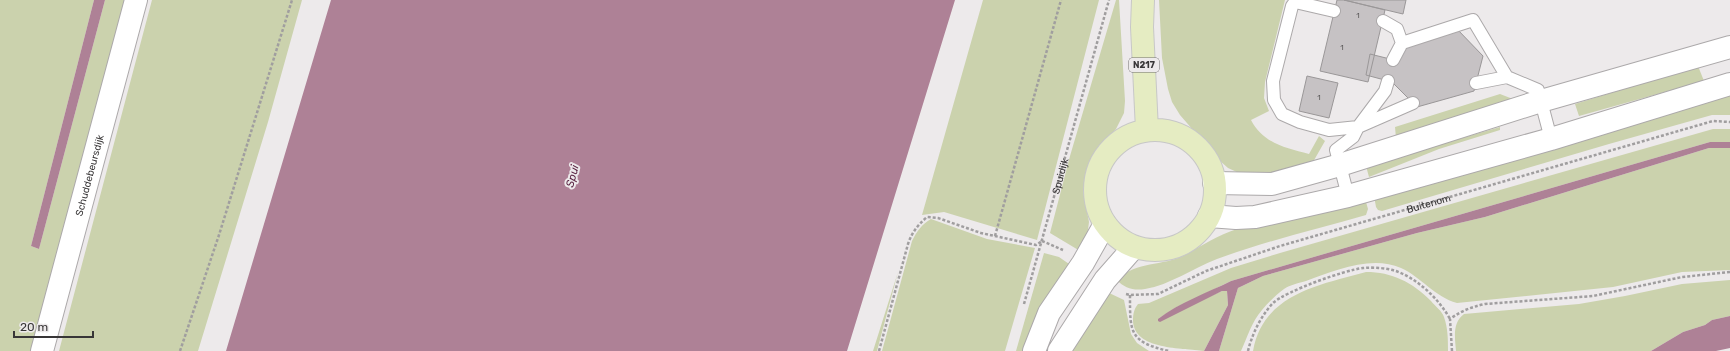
<svg xmlns="http://www.w3.org/2000/svg" width="1730" height="351" viewBox="0 0 1730 351" font-family="Rubik,sans-serif">
  <style>
    .green { fill: #cbd2ad }
    .water { fill: #ae8196 }
    .building { fill: #c6c2c4; stroke: #9a9798 }
    .lines { fill: none; stroke-linecap: round; stroke-linejoin: round }
    .service-casing { stroke: #aca9aa; stroke-width: 14 }
    .tertiary-casing { stroke: #aca9aa; stroke-width: 24 }
    .secondary-casing { stroke: #aca9aa; stroke-width: 24 }
    .primary-casing { stroke: #c7c7c7; stroke-width: 24 }
    .path { stroke: #a09e9f; stroke-width: 2.5; stroke-dasharray: 3 2; stroke-linecap: butt }
    .service { stroke: #fff; stroke-width: 12 }
    .tertiary { stroke: #fff; stroke-width: 22 }
    .secondary { stroke: #fff; stroke-width: 22 }
    .primary { stroke: #e5ecc2; stroke-width: 22 }
    .labels { text-anchor: middle; stroke-width: 4; stroke-linejoin: round; paint-order: stroke }
    .number-label { font-size: 8px; fill: #5c595a }
    .shield { fill: #edeaeb; stroke: #6e6c6d; stroke-width: 1 }
    .shield-label { font-size: 9px; font-weight: bold; fill: #383637 }
    .street-label { font-size: 10px; fill: #383637; stroke: #edeaeb }
    .water-label { font-size: 11px; font-style: italic; fill: #561e3d; stroke: #edeaeb }
  </style>
  <rect width="100%" height="100%" fill="#edeaeb"/>
  <!-- green -->
  <path class="green" d="M0,0H94L31,246L39,249L105,0H128L34,351H0Z
    M152,0H302L268,122L198,351H59Z
    M983,0H1099L1037,240L944,212L922,215Z
    M1116,0H1119L1125,101L1124,113L1116,129L1094,153L1087,168L1083,191L1089,222L1087,237L1080,251L1050,233L1070,156Z
    M1159,0H1285L1265,82L1264,98L1269,111L1251,120C1263,143 1285,148 1309,154L1319,136L1325,141L1313,162L1279,173H1239L1228,168L1219,160L1180,115L1172,102L1168,89L1162,58Z
    M1698,66L1704,81L1579,116L1575,104Z
    M1500,94L1518,101L1396,138L1395,127Z
    M1719,96H1730V115H1712L1609,144L1382,211L1378,210L1376,207L1374,196Z
    M1500,127V130L1439,149L1369,177L1366,166Z
    M1713,129H1730V142H1710L1231,281L1175,308L1158,319L1222,291H1227L1228,305L1204,351C1183,348 1134,350 1133,321C1133,314 1134,309 1138,304L1149,303L1231,268L1280,253Z
    M1709,148H1730V270L1682,272L1613,287L1457,303C1435,297 1421,277 1401,268C1371,255 1334,271 1306,281C1299,283 1290,285 1284,289C1276,295 1268,303 1262,310C1252,321 1247,338 1241,351H1219L1238,288L1263,276L1417,233L1485,217Z
    M1366,202L1368,209L1366,215C1317,229 1266,241 1217,259C1193,268 1170,285 1145,289C1134,291 1124,288 1117,280C1138,260 1161,267 1185,255C1203,245 1218,235 1237,229Z
    M931,219L987,239L1035,248L1005,351H882L912,241C917,231 922,224 931,219Z
    M1044,253L1059,257L1072,266L1024,351H1016Z
    M898,272L877,351H873Z
    M1366,272C1392,272 1412,282 1431,301C1435,306 1442,311 1444,317C1448,328 1448,340 1448,351H1253C1263,294 1319,285 1366,272Z
    M1730,280V316L1712,320L1705,325L1683,332L1651,351H1456C1455,338 1452,323 1464,314L1579,304L1625,296L1682,284Z
    M1107,292L1124,300L1131,334L1137,343L1149,351H1067Z"/>
  <!-- water -->
  <path class="water" d="M94,0H105L39,249L31,246Z
    M331,0H955L847,351H226Z
    M1710,142H1730V148H1709L1485,217L1417,233L1263,276L1238,288L1219,351H1204L1228,305L1227,291H1222L1160,322L1158,321V319C1180,302 1207,293 1231,281Z
    M1730,316V348L1716,351H1651L1683,332L1705,325L1712,320Z"/>
  <!-- building -->
  <path class="building" d="M1337,0H1344L1385,10L1368,82L1320,71Z
    M1344,0H1406L1403,14Z
    M1457,29L1483,56L1474,91L1417,107L1392,82L1366,75L1370,54L1398,61L1403,46Z
    M1307,76L1338,83L1329,118L1299,111Z"/>
  <g class="lines">
    <!-- service casing -->
    <g class="service-casing">
      <path id="service" d="M1334,11L1295,2L1292,6L1273,81L1274,100L1282,114L1300,122L1329,130L1358,127L1385,91L1388,81
        M1383,21L1397,29L1402,43
        M1393,60L1402,43L1473,20L1507,77
        M1476,83L1507,77L1538,90L1551,139
        M1348,196L1336,150L1353,137L1358,127L1413,103"/>
    </g>
    <!-- tertiary casing -->
    <g class="tertiary-casing">
      <g id="tertiary">
        <path id="s3" d="M42,351L136,0"/>
      </g>
    </g>
    <!-- secondary casing -->
    <g class="secondary-casing">
      <path id="secondary" d="M1214,183L1272,184L1340,165L1541,101L1730,47
        M1209,216L1236,218L1255,217L1348,196L1551,139L1730,84
        M1034,351L1049,313L1083,263L1105,224
        M1059,351L1105,280L1134,247"/>
    </g>
    <!-- primary casing -->
    <g class="primary-casing">
      <path id="primary" d="M1143,0L1142,27L1147,130
        M1095 190a60 60 0 1 1 120 0a60 60 0 1 1-120 0Z"/>
    </g>
    <!-- path -->
    <g class="path">
      <path d="M995,236L1061,0"/>
      <path d="M1042,241L1063,250"/>
      <path id="s1" d="M1126,294L1130,295L1158,294L1206,271L1280,246L1713,121L1730,122"/>
      <path d="M1130,295C1130,332 1129,342 1169,351"/>
      <path id="s2" d="M1024,304L1109,0"/>
      <path d="M180,351L219,235L292,0"/>
      <path d="M879,351L908,244C912,232 918,225 927,217L938,218L981,233L1036,245L1042,241"/>
      <path d="M1248,351C1252,334 1261,316 1273,303C1286,291 1345,270 1363,268C1374,267 1386,268 1396,271C1418,279 1439,299 1450,319"/>
      <path d="M1452,351L1450,319C1461,311 1471,307 1485,304L1593,296L1682,277L1730,272"/>
    </g>
    <!-- service -->
    <use href="#service" class="service"/>
    <!-- tertiary -->
    <use href="#tertiary" class="tertiary"/>
    <!-- secondary -->
    <use href="#secondary" class="secondary"/>
    <!-- primary -->
    <use href="#primary" class="primary"/>
  </g>
  <g class="labels">
    <!-- number labels -->
    <g class="number-label">
      <text x="1358" y="18">1</text>
      <text x="1342" y="50">1</text>
      <text x="1319" y="100">1</text>
    </g>
    <!-- shield labels -->
    <rect class="shield" x="1129" y="58" width="30" height="14" rx="3"/>
    <g class="shield-label">
      <text x="1144" y="68">N217</text>
    </g>
    <!-- street labels -->
    <g class="street-label">
      <text dy="4" stroke="none"><textPath href="#s2" startOffset="133">Spuidijk</textPath></text>
      <text dy="4" stroke="none"><textPath href="#s3" startOffset="182">Schuddebeursdijk</textPath></text>
      <text dy="4" stroke="none"><textPath href="#s1" startOffset="318">Buitenom</textPath></text>
    </g>
    <!-- water labels -->
    <g class="water-label">
      <text transform="translate(572 176) rotate(-75)" y="4">Spui</text>
    </g>
  </g>
  <!-- scale -->
  <path d="M14 331v6h79v-6" fill="none" stroke="#383637" stroke-width="2"/>
  <text x="20" y="331" font-size="12" fill="#383637" stroke="#edeaeb" stroke-width="3" paint-order="stroke">20 m</text>
</svg>
